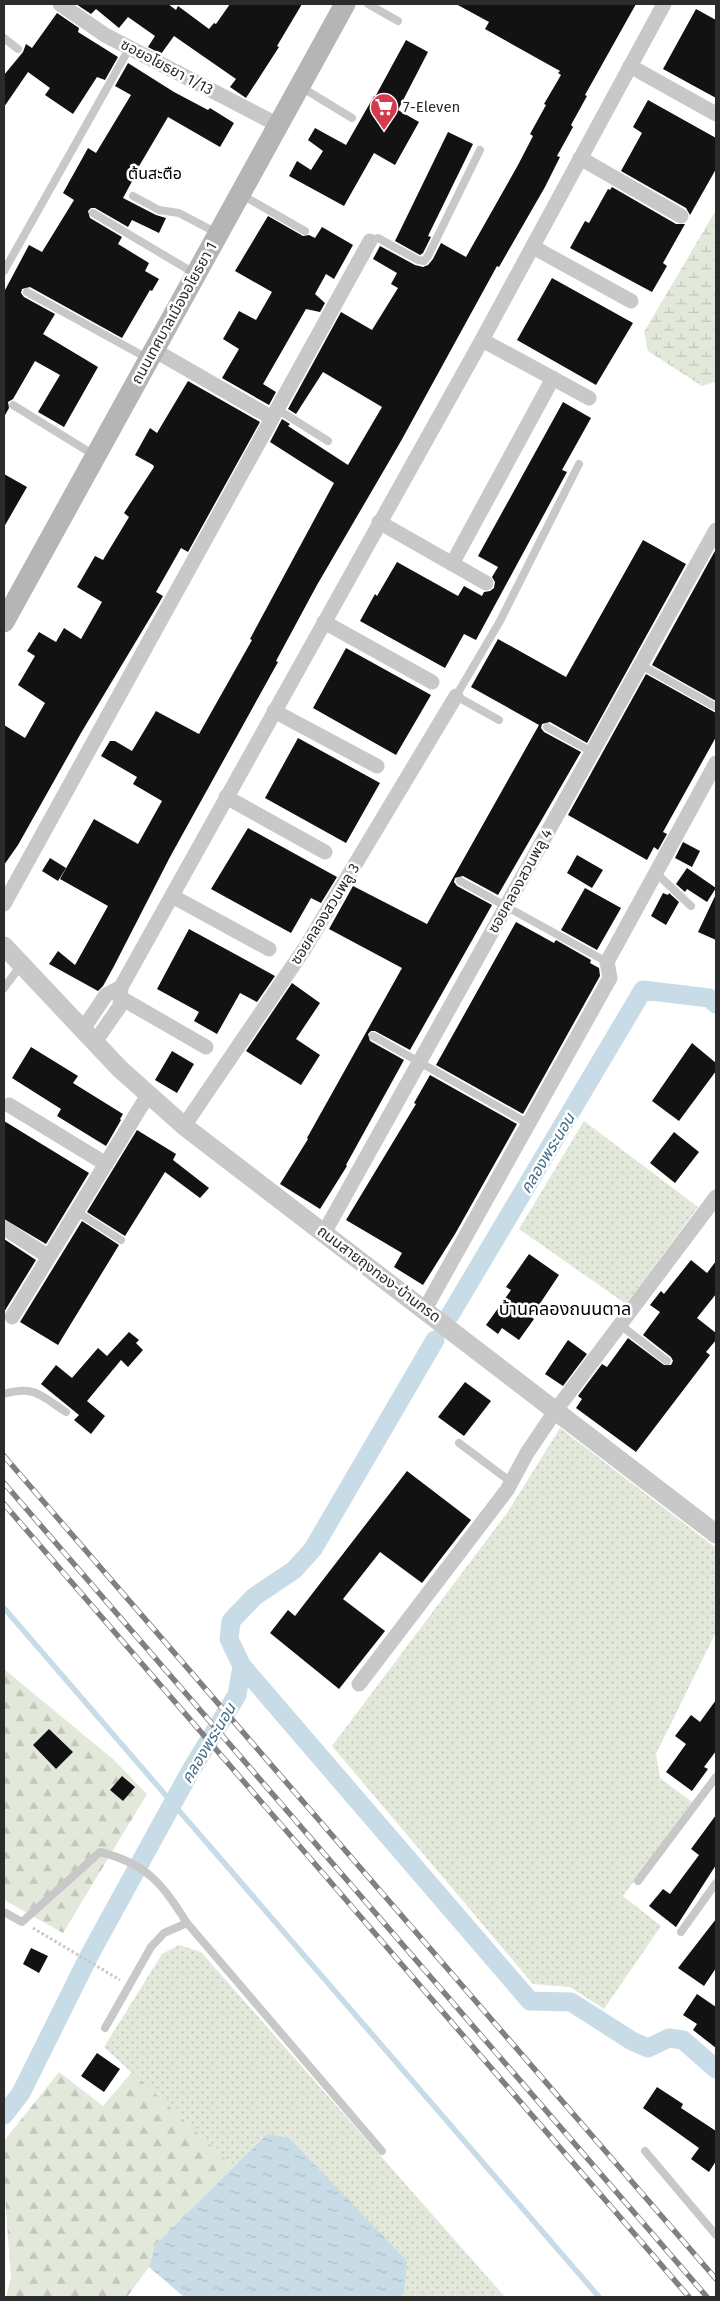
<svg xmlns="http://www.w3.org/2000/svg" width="720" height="2301" viewBox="0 0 720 2301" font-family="'Fira Sans','Noto Sans Thai',sans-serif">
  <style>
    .green { fill: url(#green-dots) }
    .forest { fill: url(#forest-firs) }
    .wetland { fill: url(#wetland-marsh) }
    .water { fill: url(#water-ripples) }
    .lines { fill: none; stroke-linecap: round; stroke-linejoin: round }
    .stream { stroke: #c7dce7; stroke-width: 5.5 }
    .canal { stroke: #c7dce7; stroke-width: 19 }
    .building { fill: #121212 }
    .path { stroke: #c8c8c8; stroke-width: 3; stroke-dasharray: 2.5 2.5; stroke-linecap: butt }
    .service { stroke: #c8c8c8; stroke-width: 8 }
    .minor { stroke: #c8c8c8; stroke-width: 15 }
    .tertiary { stroke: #c8c8c8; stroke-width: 19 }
    .secondary { stroke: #b5b5b5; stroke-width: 21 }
    .rail-casing { stroke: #808080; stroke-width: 5.5 }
    .rail { stroke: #fff; stroke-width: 4; stroke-dasharray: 11; stroke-linecap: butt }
    .labels { text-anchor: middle; stroke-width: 5; stroke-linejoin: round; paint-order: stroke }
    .street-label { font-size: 15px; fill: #2b2b2b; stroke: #fff }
    .poi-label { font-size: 15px; fill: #2b2b2b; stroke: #fff; text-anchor: start }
    .neighbourhood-label { font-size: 16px; fill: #000; stroke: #fff }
    .water-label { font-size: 16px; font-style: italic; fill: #416e86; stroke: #fff }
    .quarter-label { font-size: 18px; fill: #000; stroke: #fff }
  </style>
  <defs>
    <pattern id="green-dots" width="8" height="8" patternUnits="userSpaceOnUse" patternTransform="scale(1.25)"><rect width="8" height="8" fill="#e2e8da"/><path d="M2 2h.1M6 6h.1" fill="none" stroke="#c2c7bb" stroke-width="1.8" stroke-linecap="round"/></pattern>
    <pattern id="forest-firs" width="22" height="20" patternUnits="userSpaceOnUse" patternTransform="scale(1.25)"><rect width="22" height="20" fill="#e2e8da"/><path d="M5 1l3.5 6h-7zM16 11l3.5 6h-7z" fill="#c2c7bb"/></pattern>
    <pattern id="wetland-marsh" width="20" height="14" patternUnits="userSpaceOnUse" patternTransform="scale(1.25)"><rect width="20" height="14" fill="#e2e8da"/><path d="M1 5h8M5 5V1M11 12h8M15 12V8" fill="none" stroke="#c2c7bb"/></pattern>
    <pattern id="water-ripples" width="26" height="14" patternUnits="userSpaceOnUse" patternTransform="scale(1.25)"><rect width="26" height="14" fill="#c7dce7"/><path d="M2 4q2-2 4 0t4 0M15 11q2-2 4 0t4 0" fill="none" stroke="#abbdc6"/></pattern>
  </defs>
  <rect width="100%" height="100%" fill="#fff"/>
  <!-- green -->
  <path class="green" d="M584,1121L698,1207L626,1304L519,1229Z
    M560,1428L716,1548V1632L656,1754L660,1778L692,1802L623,1896L661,1926L604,2009L570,1987L533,1984L332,1746L507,1513Z
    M179,1945L201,1952L505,2297H400L404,2293L267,2134L234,2167L104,2047L162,1954Z"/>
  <!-- forest -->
  <path class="forest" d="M4,1669L114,1760L147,1794L63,1933L4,1900Z
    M59,2072L103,2106L132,2072L234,2167L155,2245L149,2267L127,2297H6L11,2278L4,2184V2141Z"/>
  <!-- wetland -->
  <path class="wetland" d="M716,210V380L715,382L702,386L648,351L644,332Z"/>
  <!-- water -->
  <path class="water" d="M267,2134L289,2138L407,2261L404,2293L400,2297H184L149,2267L155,2245Z"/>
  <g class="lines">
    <!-- stream -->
    <path class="stream" d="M4,1608L599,2297"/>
    <!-- canal -->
    <path class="canal" d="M450,1315L643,990L709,998L716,1004
      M242,1666L530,2001L571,2002L632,2041L648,2048L669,2038L683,2040L716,2069
      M4,2115L21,2093L89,1956L191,1770L237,1695L242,1666L229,1639L231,1621L254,1597L294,1570L313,1549L435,1340"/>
  </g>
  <!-- building -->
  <path class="building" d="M76,4H168L176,10L178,6L209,29L214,23L216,24L230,4H302L277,46L279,47L246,98L230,87L236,79L174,36L161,54L148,47L155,36L128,17L119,28L96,9L91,14Z
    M456,4H636L585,95L587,96L571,125L573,127L557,156L560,157L545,187L499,267L497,266L401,441L317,585L276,661L278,662L170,857L113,968L103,986L98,991L49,964L58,951L75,965L108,906L60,879L94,819L138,844L162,801L133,784L137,777L101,756L110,741H115L132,751L156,711L199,734L252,640L250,639L334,483L270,442L282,419L290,424L288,426L348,465L382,407L323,372L296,414L288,409L341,312L372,330L398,288L391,284L397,273L373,259L380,246L415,265L423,267L428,265L433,259L441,243L466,257L518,165L533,136L530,134L546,105L544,104L561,75L558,73L560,71L485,29L489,22Z
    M696,9L716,20V98L663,69Z
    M57,13L79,28L78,32L118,57L105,80L97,77L73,114L45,95L50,88L28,72L4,107V75L23,52L26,44L32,48Z
    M406,40L428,52L398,110L419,122L395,165L374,153L344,206L289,176L297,161L311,170L323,151L308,140L315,128L346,145L374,96L375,97Z
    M128,63L174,92L208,110L210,108L234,123L220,147L168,117L135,173L136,174L123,198L156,215L166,218L159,233L132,220L128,227L95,208H91L88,211L90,218L122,237L118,244L149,263L145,271L159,279L152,291L150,290L122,338L30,287L22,289L21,293L24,297L55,314L43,334L98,367L64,427L38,412L60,375L35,361L13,399L8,402L9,408L4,417V292L29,245L42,252L74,200L63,193L88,148L96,153L131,95L115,86Z
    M648,100L716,138V169L690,215L686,208L621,171L642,133L633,127Z
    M448,132L473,144L428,236L431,237L423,253L420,255L395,241Z
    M612,187L676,224H685L663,263L667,266L652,292L570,248L585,221L589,223L608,189L610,190Z
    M268,216L303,236L309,235L315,238L322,227L353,245L334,279L326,274L315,294L325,303L320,312L306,309L263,384L276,392L269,405L222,378L239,349L223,339L239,311L256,320L272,292L235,271Z
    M552,278L633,323L596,385L517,340Z
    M188,381L260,422L188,552L181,548L156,592L163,596L159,603L81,733L18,845L4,865V725L25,738L45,703L18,685L35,656L27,651L39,632L56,642L64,628L81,639L102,602L77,587L95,556L103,560L129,517L124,513L154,467L153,465L135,455L150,428L157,433Z
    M563,402L591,418L562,470L567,472L476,640L464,634L445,668L360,621L375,594L377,596L397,562L458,596L464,586L482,596L484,592L490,591L494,588L495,582L492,577L498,567L478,556Z
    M4,474L27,487L4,527Z
    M643,540L686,564L587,743L550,722L542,724L541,728L544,732L581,752L498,895L463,876L455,878L454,882L457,886L492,905L410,1050L375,1031H371L368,1034L370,1041L404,1060L346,1165L347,1166L320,1209L280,1184L308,1139L307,1138L402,968L329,929L353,886L427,924L539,725L471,687L498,639L566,677Z
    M716,549V701L652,665Z
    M346,648L431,695L396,755L313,708Z
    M646,674L716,713V737L663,832L667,834L658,850L654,847L647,860L568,815Z
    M298,738L380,783L346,843L265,798Z
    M248,828L337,877L321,903L311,898L291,933L211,889Z
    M683,842L700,851L692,867L675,858Z
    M577,855L603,870L592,888L567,873Z
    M50,858L66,868L58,881L42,871Z
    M687,868L716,888L707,902L687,889L685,892L676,884Z
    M585,888L621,908L597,950L561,930Z
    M663,893L668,895L669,893L679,902L666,925L651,916Z
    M716,894V940L698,932Z
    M516,922L554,943L556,940L591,960L590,963L599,968L600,976L523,1114L436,1065Z
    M189,929L275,976L257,1002L240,993L217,1034L194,1021L199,1012L157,989Z
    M292,983L320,1003L296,1039L320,1055L301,1085L246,1051Z
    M692,1043L716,1063V1071L679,1121L652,1101Z
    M31,1047L78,1076L73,1083L123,1114L120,1119L121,1120L106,1146L57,1116L61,1109L12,1078Z
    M172,1051L194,1064L177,1093L155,1080Z
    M430,1075L517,1124L455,1234L423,1285L394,1267L402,1253L346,1220L416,1104L414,1103Z
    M4,1121L89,1173L46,1244L4,1219Z
    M137,1130L176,1154L173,1160L209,1188L200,1198L165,1172L125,1236L87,1212Z
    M674,1132L699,1152L675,1183L650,1163Z
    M82,1221L119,1245L58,1345L20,1322Z
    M4,1239L36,1260L4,1312Z
    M529,1254L559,1275L531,1317L534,1319L519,1340L502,1328L498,1334L486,1325L511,1290L506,1287Z
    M691,1260L707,1273L716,1261V1294L697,1318L716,1333V1340L706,1352L710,1355L636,1452L576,1408L582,1399L578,1396L602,1364L607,1367L628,1338L664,1365H671L673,1361L671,1357L643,1335L660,1312L650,1305L661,1291L664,1294Z
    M129,1332L139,1340L136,1343L143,1350L128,1367L121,1360L87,1401L105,1416L91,1434L74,1420L79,1415L41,1384L56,1365L72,1378L98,1348L107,1356Z
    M568,1340L587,1354L563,1386L545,1374Z
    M465,1382L491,1401L464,1436L438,1417Z
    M407,1471L471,1520L422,1583L380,1552L343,1599L385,1631L339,1689L270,1633L288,1610L295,1616Z
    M716,1700V1751L704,1767L708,1769L692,1791L666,1772L686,1744L675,1736L691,1715L700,1722Z
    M49,1729L73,1752L56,1769L33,1745Z
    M122,1776L135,1787L123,1801L110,1790Z
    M716,1815V1865L676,1927L649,1906L663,1889L670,1894L699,1855L691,1849Z
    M716,1919V1968L704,1986L678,1968Z
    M31,1948L48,1956L39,1973L23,1964Z
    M697,1994L716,2007V2048L693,2030L697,2024L683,2015Z
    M97,2053L120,2069L104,2092L81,2076Z
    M657,2087L683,2104L681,2108L716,2131V2161L709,2172L691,2159L699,2148L643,2108Z"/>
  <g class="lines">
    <!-- path -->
    <path class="path" d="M33,1928L120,1980"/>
    <!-- service -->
    <path class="service" d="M368,4L398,21
      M4,38L18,49
      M301,87L352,118
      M242,195L305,231
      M133,196L159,210L179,213L217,233
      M93,213L194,273
      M370,241L378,238L418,260L424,261L428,256L480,150
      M4,271L130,47
      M27,292L147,358
      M13,405L94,455
      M277,409L328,441
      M641,665L716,707
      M499,720L456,696L500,621L579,464
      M547,727L592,752
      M656,873L691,906
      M460,881L607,962
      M4,988L21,965
      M373,1036L529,1124
      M76,1211L121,1240
      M619,1324L667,1361
      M4,1394C35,1385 41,1396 66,1412
      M459,1443L511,1482
      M638,1881L716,1777
      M4,1912L22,1922L100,1852C148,1864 162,1884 187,1923
      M681,1932L716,1883
      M105,2028L151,1947L164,1933L187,1923L382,2151
      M645,2151L716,2235"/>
    <!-- minor -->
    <path class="minor" d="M60,4L105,35L278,125
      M630,66L716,114
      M580,158L681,216
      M533,247L631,301
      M482,340L589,398
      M154,350L272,418
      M379,522L486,583
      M452,564L553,378
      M324,622L432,682
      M274,711L377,766
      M226,797L325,852
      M172,896L269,949
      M4,904L370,241
      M121,998L206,1047
      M83,1029L106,995L121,987
      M95,1042L120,1006L121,987L482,340L664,4
      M9,1105L106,1164
      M184,1126L305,948L456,696
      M4,1228L49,1257
      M324,1233L716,530
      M425,1309L610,978L607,962L716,763
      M12,1317L148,1095
      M359,1684L507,1490L527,1453L556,1410L716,1197"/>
    <!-- tertiary -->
    <path class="tertiary" d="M4,946L120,1069L184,1126L716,1534"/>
    <!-- secondary -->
    <path class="secondary" d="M4,622L345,4"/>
    <!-- rail casing -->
    <g class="rail-casing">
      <path id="rail" d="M4,1456L716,2279
        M4,1483L707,2297
        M4,1504L689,2297"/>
    </g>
    <!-- rail -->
    <use href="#rail" class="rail"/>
  </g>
  <!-- icons -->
  <defs>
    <g id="supermarket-pin" transform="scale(1.4375)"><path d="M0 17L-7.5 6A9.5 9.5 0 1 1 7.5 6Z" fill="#d53a4d" stroke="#fff"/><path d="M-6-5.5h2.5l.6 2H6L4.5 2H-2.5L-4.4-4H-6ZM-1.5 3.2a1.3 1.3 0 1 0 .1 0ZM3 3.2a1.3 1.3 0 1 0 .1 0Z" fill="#fff"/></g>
  </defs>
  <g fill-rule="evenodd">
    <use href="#supermarket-pin" x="384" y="107"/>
  </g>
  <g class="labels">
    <!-- street labels -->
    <g class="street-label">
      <text transform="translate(167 67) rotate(28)" y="5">ซอยอโยธยา 1/13</text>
      <text transform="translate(174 313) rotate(-61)" y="5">ถนนเทศบาลเมืองอโยธยา 1</text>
      <text transform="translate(520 881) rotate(-61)" y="5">ซอยคลองสวนพลู 4</text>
      <text transform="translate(325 914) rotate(-58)" y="5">ซอยคลองสวนพลู 3</text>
      <text transform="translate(379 1274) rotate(37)" y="5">ถนนสายถุงทอง-บ้านกรด</text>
    </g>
    <!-- poi labels -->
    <g class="poi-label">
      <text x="403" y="112">7-Eleven</text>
    </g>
    <!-- neighbourhood labels -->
    <g class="neighbourhood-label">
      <text x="155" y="179">ต้นสะตือ</text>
    </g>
    <!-- water labels -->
    <g class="water-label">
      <text transform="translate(547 1153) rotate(-59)" y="6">คลองพระนอน</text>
      <text transform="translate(208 1743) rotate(-59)" y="6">คลองพระนอน</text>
    </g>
    <!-- quarter labels -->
    <g class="quarter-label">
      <text x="565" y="1315">บ้านคลองถนนตาล</text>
    </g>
  </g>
  <!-- border -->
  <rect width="720" height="2301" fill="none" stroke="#2b2b2b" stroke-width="10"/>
</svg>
